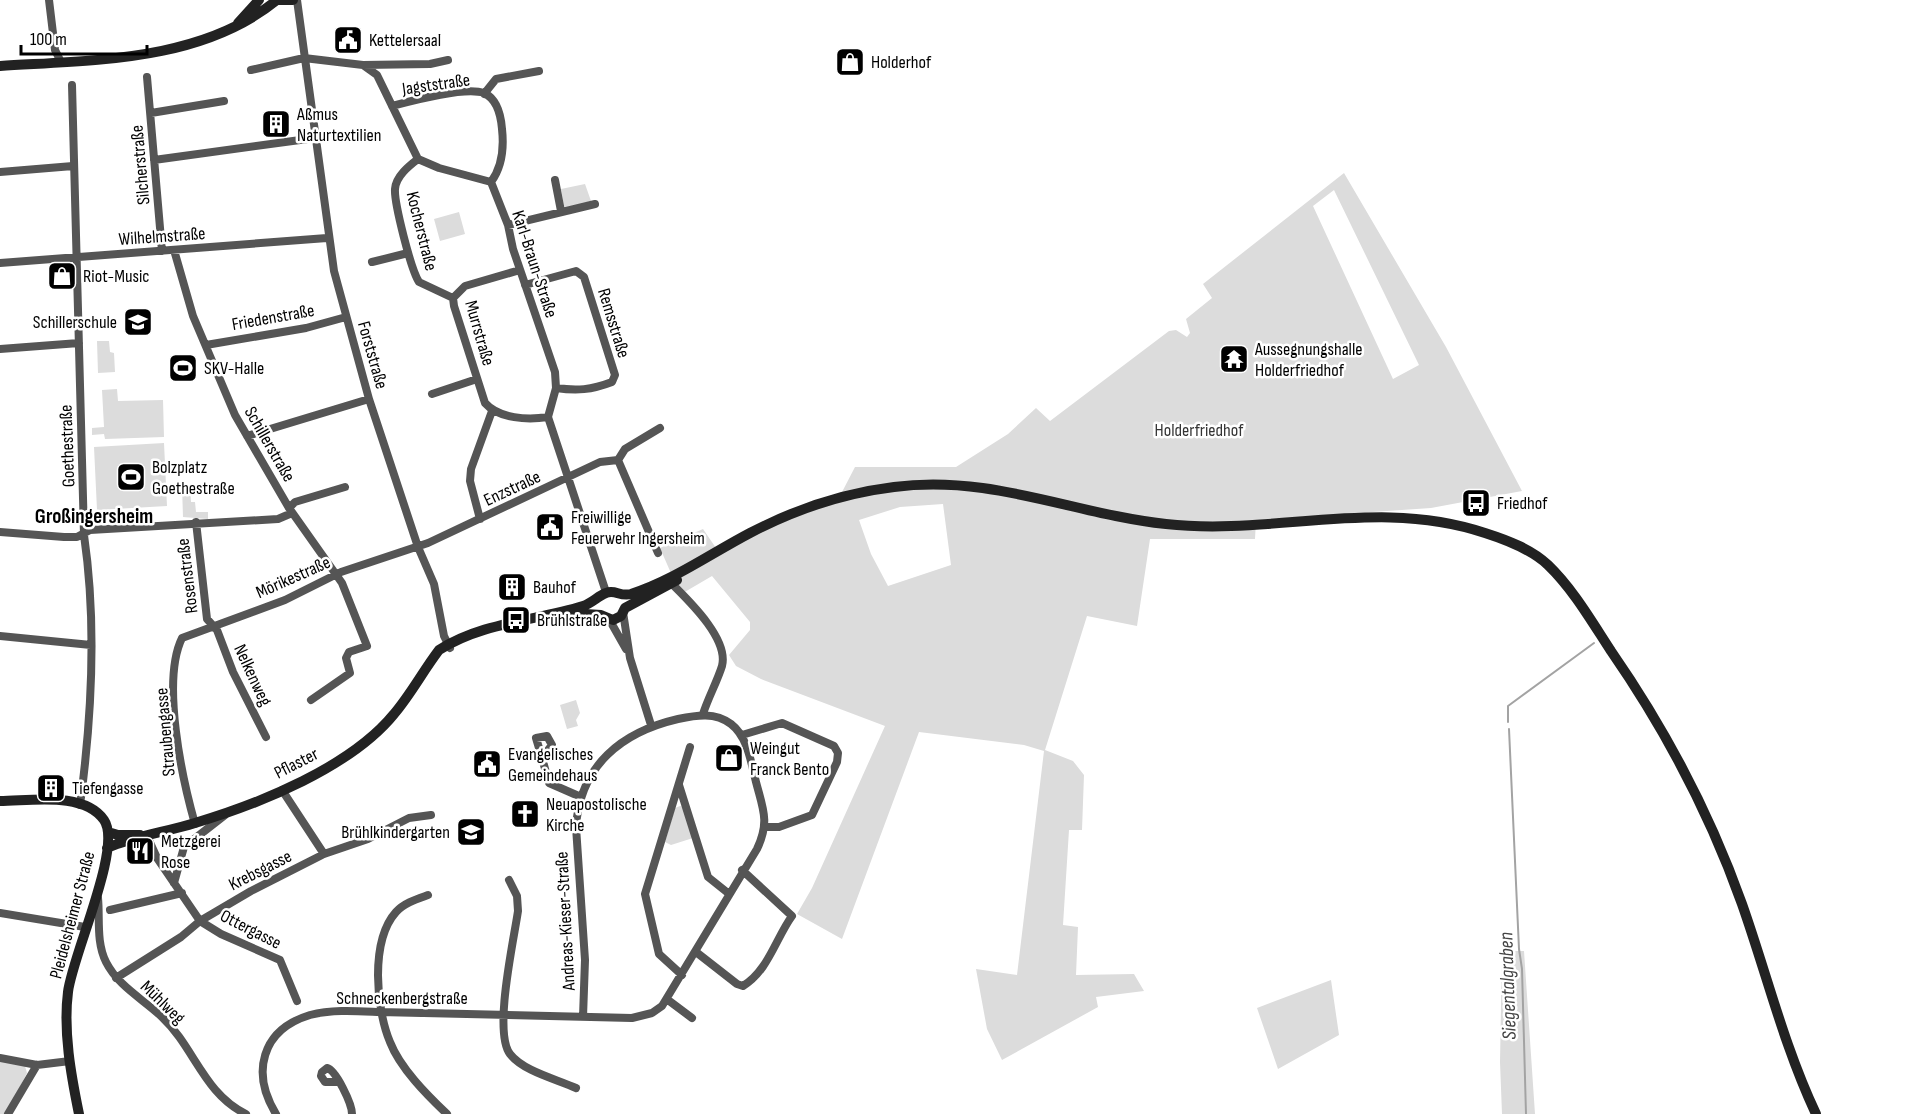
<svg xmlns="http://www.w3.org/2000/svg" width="1908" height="1114" viewBox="0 0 1908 1114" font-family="'Sofia Sans Condensed',sans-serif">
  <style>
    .green { fill: #dcdcdc; fill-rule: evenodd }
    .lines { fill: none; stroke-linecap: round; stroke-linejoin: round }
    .stream { stroke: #a3a3a3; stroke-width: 2 }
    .street { stroke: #555; stroke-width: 8 }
    .secondary { stroke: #222; stroke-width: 10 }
    .labels { text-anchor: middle; stroke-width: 5; stroke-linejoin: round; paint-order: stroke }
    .poi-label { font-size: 18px; fill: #000; stroke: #fff; text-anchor: start }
    .street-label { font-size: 18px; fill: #000; stroke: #fff }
    .park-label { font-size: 18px; fill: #333; stroke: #fff }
    .water-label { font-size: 20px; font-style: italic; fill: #444; stroke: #fff }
    .quarter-label { font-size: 21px; font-weight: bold; fill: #000; stroke: #fff }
  </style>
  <rect width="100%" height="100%" fill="#fff"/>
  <!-- green -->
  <path class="green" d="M1344,173L1446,347L1522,491L1431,508L1256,520L1255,539H1150L1137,626L1087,616L1045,750L1073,761L1084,775L1082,830H1069L1063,925L1078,927L1076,975L1134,974L1144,991L1096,997L1098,1007L1002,1060L987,1029L976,969L1017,975L1044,751L1024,745L919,732L842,939L797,914L812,888L885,726L761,679L736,666L729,655L750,630V622L712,576L683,593L677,587L660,548L703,529L716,548L841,494L855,467H956L1008,434L1036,408L1050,421L1169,331L1176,330L1187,337L1190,333L1186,319L1212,298L1203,284ZM1334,190L1419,365L1393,379L1313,206ZM943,504L951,565L888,586L871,554L859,520L900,507Z
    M585,184L591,201L567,208L564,206L561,189Z
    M459,212L465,234L440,241L434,219Z
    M97,341H109L110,352L114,353L115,372L98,373Z
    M117,389L118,401L163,400L164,437L105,439L104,434L92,435V428L104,427L102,390Z
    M164,443L167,506L97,510L94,447Z
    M190,485L191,502H195L196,512H208V519L183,517L182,486Z
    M576,700L580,713L576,720L578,726L567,729L560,705Z
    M680,806L684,807L693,838L671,845L665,842L675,808Z
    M1502,951H1524L1535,1114H1502L1500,1062Z
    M1331,980L1339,1035L1278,1069L1257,1008Z
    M0,1056L25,1066L27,1073L6,1114H0Z"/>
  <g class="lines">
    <!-- stream -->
    <path class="stream" d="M1508,722V706L1594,643
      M1509,729L1519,949L1522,969L1526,1114"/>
    <!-- street -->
    <path class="street" d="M49,0L55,50L61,62
      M297,0L334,271L369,399L418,547L434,584L444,636L450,648
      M363,65L430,64L448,60
      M251,70L304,58L363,65L377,75L418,159L439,168L491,182L508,225L513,249L555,372L556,388L548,417L606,592
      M147,77L162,251
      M72,85L84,535C97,624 92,716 80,805
      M484,94L496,79L539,71
      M392,106C411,101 465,86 484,93C497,99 501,116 502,129C504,147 502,167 491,182
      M151,113L224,101
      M418,159C409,166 396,176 395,189C394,203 411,270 419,282L453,298
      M154,160L315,138
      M0,172L73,166
      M555,180L561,211
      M508,225L595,204
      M174,250L193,316L235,415L289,508L342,583L367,646L349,652L346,658L350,673L311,700
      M372,262L408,253
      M0,263L327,238
      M520,270L465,286L453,298L454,306L485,403C499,419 528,420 548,417
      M525,285L576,271L584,277L615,375L612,382C591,390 577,391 556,388
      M206,345L306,328L346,317
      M0,349L79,343
      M432,394L477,379
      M247,436L369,399
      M618,460L658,553
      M618,460L625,449L660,428
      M289,508L295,502L345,487
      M480,519L470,481L471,469L492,411
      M196,522L207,619L217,630L233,672L266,737
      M0,532L64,537H77L90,530L278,519L292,513
      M672,584C689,601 729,639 722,666C717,682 708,698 703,714
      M623,612L630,658L651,725
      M609,619L626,649
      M0,636L91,645
      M742,735L782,723L834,746L838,753L837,762L812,815L779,827H765
      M542,758L536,738L547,736L552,745L542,758L549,783L581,797
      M679,785L708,877L728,893
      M282,790L324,854
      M195,824C182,778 161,681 182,638L285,600L341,572L428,543L600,462L618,460
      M147,836L157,858L200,921
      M509,880L517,896L518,911C514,939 493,1032 510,1054C523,1071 556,1079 576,1088
      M174,883L184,847L225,815
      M428,895C417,899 404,903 396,912C370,941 376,1009 390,1042C400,1068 427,1095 447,1114
      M98,898C100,919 96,942 106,962C118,986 143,999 162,1017C194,1047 204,1094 246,1114
      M110,910L182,893
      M0,913L85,927
      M200,921L221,934L280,960L297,1001
      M696,952L737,984L743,986C768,971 776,938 792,916L742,870
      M682,975L659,954L645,894L690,747
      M116,978L181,937L200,921L251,891L324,854L368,839L409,818L431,815
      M668,1000L692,1018
      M0,1058L37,1065L70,1061
      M338,1082H325L321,1076L322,1072L327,1068C336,1070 352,1104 352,1114
      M8,1114L37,1065
      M276,1114C251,1073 261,1030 310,1015C333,1009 357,1011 380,1012L632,1018L652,1013L662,1006L757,849C770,822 763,809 756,782C751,763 748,737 731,724C715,712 697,715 678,719C622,732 580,765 576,827L585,960L583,1017"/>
    <!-- secondary -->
    <path class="secondary" d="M279,0H293
      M238,23L259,0
      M0,66C93,60 201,62 277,0
      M569,613L601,615L613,620L621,616L625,608L677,580
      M0,801C30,801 84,791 104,820C123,847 72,956 68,992C63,1031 71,1075 79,1114
      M108,832L118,835H140
      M107,848C135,836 166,832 195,823C259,804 351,767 394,714C411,694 423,671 439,650C483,622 535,621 583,606C592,603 598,596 606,593C615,589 620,597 631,594C674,580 710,554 750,533C794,510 844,493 894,487C991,474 1073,514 1166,524C1274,536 1378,497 1485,533C1507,540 1531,549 1548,565C1573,589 1592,622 1611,651C1665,729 1710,814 1742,904C1767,975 1784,1046 1816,1114"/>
  </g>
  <!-- icons -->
  <defs>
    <g id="civic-square" transform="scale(1.5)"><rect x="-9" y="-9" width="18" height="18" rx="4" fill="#000" stroke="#fff"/><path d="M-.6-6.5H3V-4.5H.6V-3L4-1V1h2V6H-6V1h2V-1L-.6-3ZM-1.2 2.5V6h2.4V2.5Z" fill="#fff"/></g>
    <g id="shop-square" transform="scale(1.5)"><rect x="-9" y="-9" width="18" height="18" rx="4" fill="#000" stroke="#fff"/><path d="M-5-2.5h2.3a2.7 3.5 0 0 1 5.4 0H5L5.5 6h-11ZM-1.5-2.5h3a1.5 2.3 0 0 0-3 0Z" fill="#fff"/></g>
    <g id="building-square" transform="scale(1.5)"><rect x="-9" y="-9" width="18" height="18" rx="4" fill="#000" stroke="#fff"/><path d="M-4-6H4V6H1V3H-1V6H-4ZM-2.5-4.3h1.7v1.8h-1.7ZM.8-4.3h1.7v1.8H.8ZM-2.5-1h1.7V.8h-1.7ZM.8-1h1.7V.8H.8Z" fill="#fff"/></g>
    <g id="school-square" transform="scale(1.5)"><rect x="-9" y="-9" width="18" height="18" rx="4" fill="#000" stroke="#fff"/><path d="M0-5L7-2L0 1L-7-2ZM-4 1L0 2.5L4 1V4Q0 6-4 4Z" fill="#fff"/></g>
    <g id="temple-square" transform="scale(1.5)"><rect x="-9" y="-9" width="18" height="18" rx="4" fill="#000" stroke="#fff"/><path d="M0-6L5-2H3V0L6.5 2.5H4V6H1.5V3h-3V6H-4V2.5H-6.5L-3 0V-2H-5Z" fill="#fff"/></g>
    <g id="stadium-square" transform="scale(1.5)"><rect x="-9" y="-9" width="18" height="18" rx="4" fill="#000" stroke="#fff"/><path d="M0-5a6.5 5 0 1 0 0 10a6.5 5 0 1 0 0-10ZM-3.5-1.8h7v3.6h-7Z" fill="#fff"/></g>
    <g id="bus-square" transform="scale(1.5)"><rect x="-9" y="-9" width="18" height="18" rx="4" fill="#000" stroke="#fff"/><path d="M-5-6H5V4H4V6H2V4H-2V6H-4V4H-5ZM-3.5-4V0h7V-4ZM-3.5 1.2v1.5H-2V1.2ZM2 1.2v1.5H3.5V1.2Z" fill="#fff"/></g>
    <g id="church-square" transform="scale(1.5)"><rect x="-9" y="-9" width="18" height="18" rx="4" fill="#000" stroke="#fff"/><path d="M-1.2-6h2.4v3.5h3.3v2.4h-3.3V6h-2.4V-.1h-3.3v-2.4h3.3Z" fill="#fff"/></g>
    <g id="restaurant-square" transform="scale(1.5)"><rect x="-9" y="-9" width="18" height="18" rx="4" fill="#000" stroke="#fff"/><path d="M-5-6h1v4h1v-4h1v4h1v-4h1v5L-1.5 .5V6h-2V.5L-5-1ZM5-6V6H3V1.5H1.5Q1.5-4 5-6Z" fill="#fff"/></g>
  </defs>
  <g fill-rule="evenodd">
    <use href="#civic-square" x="348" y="40"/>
    <use href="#shop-square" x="850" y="62"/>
    <use href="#building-square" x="276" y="124"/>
    <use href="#shop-square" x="62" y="276"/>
    <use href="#school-square" x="138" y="322"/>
    <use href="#temple-square" x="1234" y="359"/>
    <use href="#stadium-square" x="183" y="368"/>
    <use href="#stadium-square" x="131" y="477"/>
    <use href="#bus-square" x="1476" y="503"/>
    <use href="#civic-square" x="550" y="527"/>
    <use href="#building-square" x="512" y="587"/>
    <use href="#bus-square" x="516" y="620"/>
    <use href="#shop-square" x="729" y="758"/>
    <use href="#civic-square" x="487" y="764"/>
    <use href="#building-square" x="51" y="788"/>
    <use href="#church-square" x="525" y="814"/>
    <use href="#school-square" x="471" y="832"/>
    <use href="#restaurant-square" x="140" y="851"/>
  </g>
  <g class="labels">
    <!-- poi labels -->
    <g class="poi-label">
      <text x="369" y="46">Kettelersaal</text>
      <text x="871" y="68">Holderhof</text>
      <text x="297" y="120">Aßmus<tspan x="297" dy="21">Naturtextilien</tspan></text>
      <text x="83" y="282">Riot-Music</text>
      <text x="117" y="328" text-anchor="end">Schillerschule</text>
      <text x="1255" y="355">Aussegnungshalle<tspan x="1255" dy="21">Holderfriedhof</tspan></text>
      <text x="204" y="374">SKV-Halle</text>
      <text x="152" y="473">Bolzplatz<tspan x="152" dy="21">Goethestraße</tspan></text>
      <text x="1497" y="509">Friedhof</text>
      <text x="571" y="523">Freiwillige<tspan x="571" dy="21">Feuerwehr Ingersheim</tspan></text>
      <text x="533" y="593">Bauhof</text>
      <text x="537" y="626">Brühlstraße</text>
      <text x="750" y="754">Weingut<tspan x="750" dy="21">Franck Bento</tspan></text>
      <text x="508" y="760">Evangelisches<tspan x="508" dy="21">Gemeindehaus</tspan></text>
      <text x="72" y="794">Tiefengasse</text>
      <text x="546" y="810">Neuapostolische<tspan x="546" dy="21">Kirche</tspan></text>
      <text x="450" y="838" text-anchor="end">Brühlkindergarten</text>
      <text x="161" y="847">Metzgerei<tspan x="161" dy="21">Rose</tspan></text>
    </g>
    <!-- street labels -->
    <g class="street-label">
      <text transform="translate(436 84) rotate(-8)" y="6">Jagststraße</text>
      <text transform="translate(140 165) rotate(-95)" y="6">Silcherstraße</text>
      <text transform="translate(422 231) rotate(76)" y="6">Kocherstraße</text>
      <text transform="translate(162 236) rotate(-4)" y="6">Wilhelmstraße</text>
      <text transform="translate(535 264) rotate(72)" y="6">Karl-Braun-Straße</text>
      <text transform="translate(273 317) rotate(-10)" y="6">Friedenstraße</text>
      <text transform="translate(614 323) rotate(73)" y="6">Remsstraße</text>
      <text transform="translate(480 333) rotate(74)" y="6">Murrstraße</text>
      <text transform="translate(373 355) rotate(74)" y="6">Forststraße</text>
      <text transform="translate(270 444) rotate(60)" y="6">Schillerstraße</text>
      <text transform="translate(67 446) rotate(-92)" y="6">Goethestraße</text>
      <text transform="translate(512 488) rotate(-25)" y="6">Enzstraße</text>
      <text transform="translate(187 576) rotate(-97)" y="6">Rosenstraße</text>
      <text transform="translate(293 577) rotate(-24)" y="6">Mörikestraße</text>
      <text transform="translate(253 675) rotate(65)" y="6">Nelkenweg</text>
      <text transform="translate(165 732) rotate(-95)" y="6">Straubengasse</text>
      <text transform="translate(296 763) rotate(-27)" y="6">Pflaster</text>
      <text transform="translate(260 870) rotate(-27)" y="6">Krebsgasse</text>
      <text transform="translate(72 915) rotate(-75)" y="6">Pleidelsheimer Straße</text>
      <text transform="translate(565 921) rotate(-93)" y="6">Andreas-Kieser-Straße</text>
      <text transform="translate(251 929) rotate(27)" y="6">Ottergasse</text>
      <text x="402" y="1004">Schneckenbergstraße</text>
      <text transform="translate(163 1002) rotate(44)" y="6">Mühlweg</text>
    </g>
    <!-- park labels -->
    <g class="park-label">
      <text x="1199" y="436">Holderfriedhof</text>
    </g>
    <!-- water labels -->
    <g class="water-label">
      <text transform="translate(1507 986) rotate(-92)" y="7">Siegentalgraben</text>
    </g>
    <!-- quarter labels -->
    <g class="quarter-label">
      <text x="94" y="523">Großingersheim</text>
    </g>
  </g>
  <!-- scale -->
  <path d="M21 45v9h126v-9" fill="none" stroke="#000000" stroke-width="3"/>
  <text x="30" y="45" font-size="18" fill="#000000" stroke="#ffffff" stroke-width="4.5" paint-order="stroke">100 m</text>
</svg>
